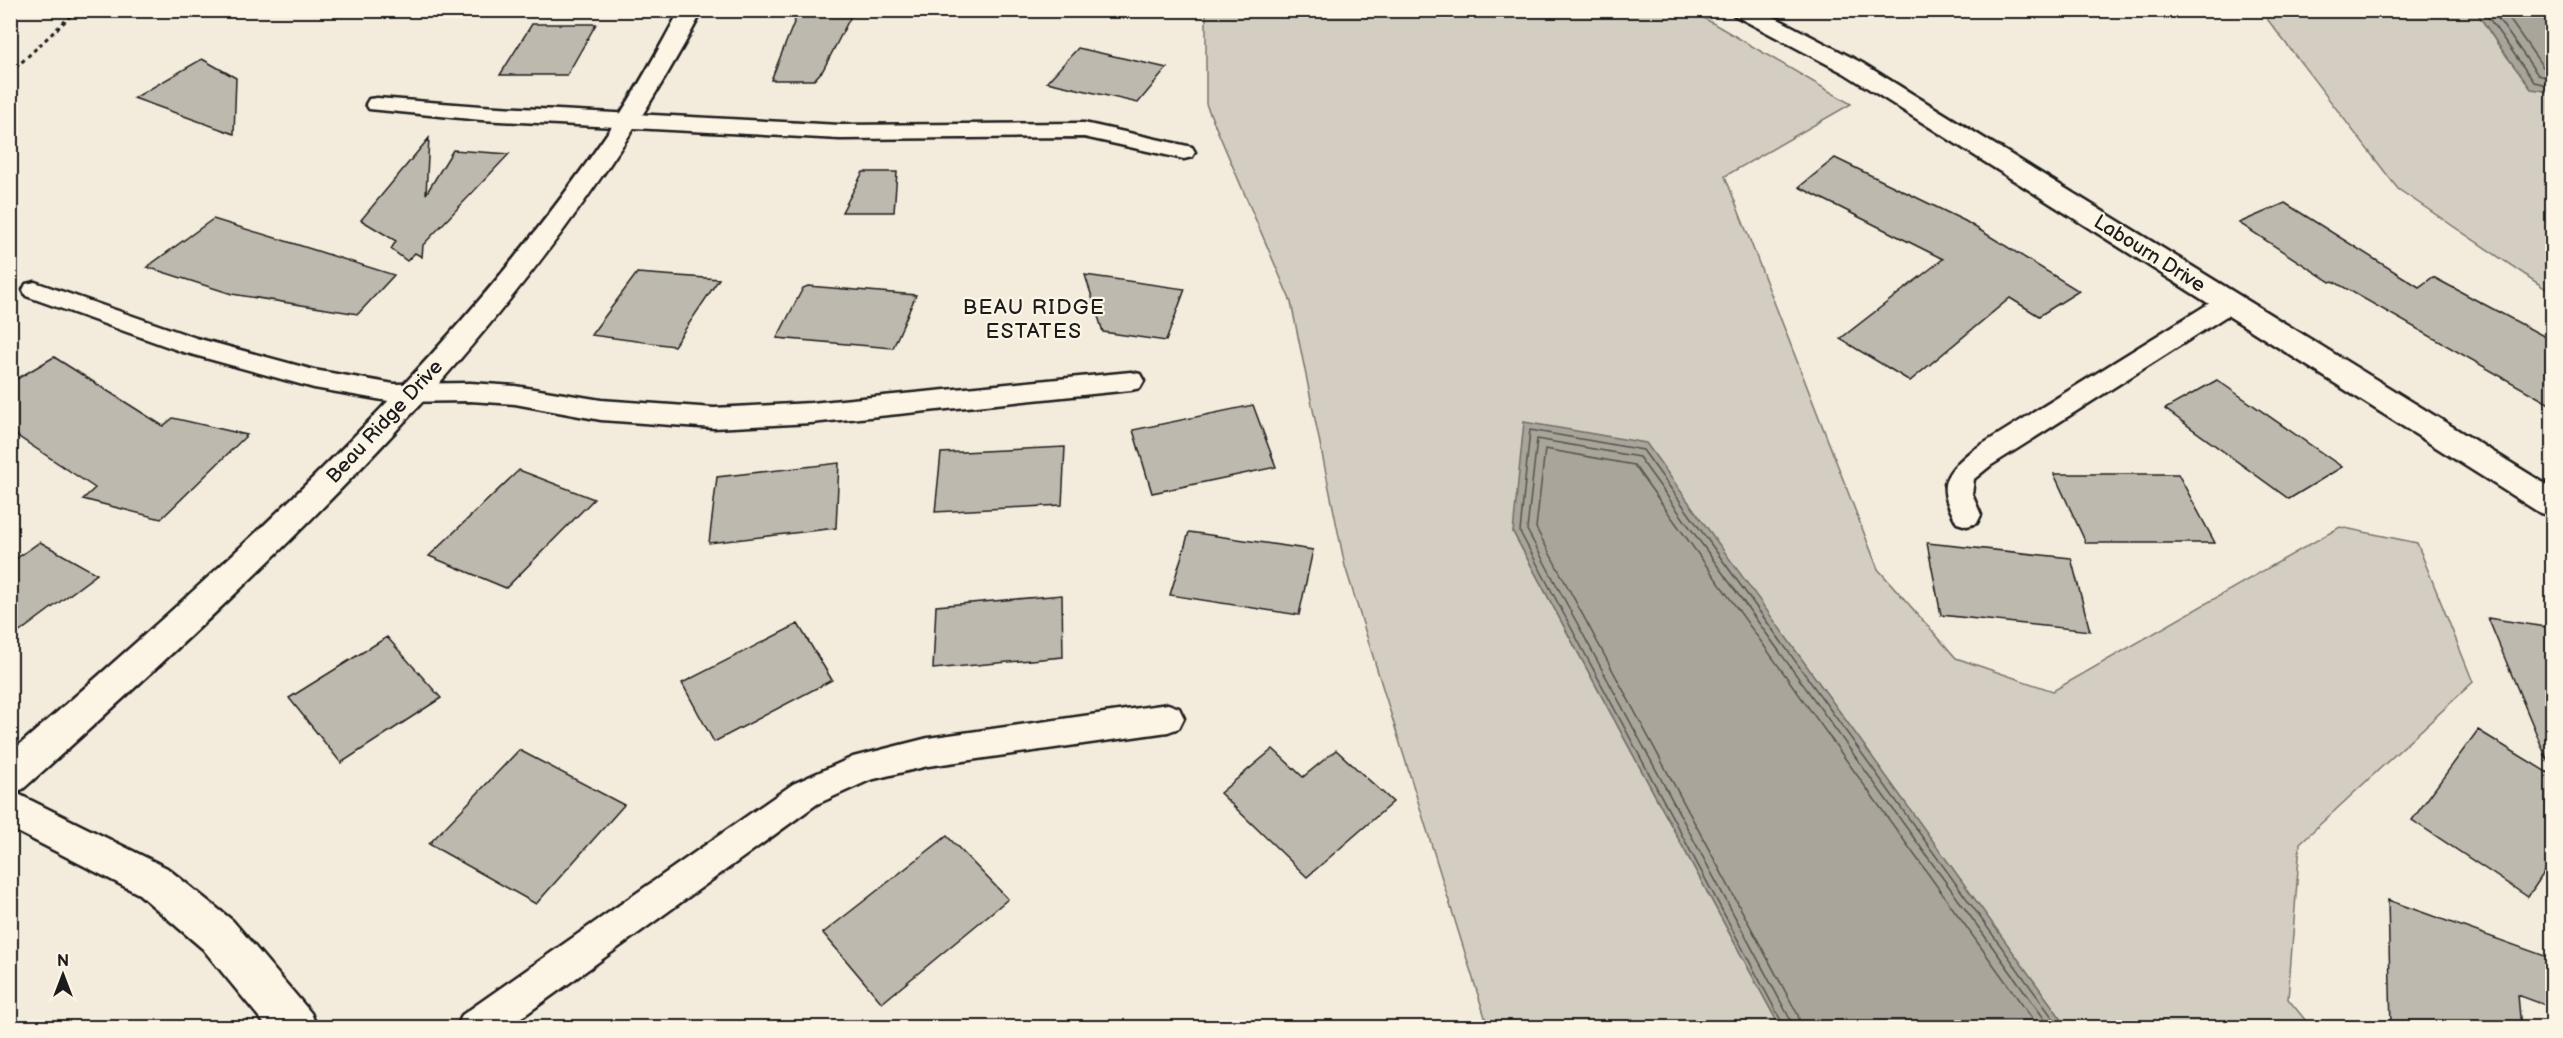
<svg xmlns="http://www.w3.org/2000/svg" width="2563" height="1038" viewBox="0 0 2563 1038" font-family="'Balsamiq Sans',sans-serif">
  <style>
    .green { fill: #d3cec1; stroke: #78756e; stroke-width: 1.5 }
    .water { fill: #aaa59b; stroke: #716e68; stroke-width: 1.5 }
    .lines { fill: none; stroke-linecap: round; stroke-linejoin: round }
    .shore { stroke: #55534f; stroke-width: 1.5 }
    .building { fill: #beb9ae; stroke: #1c1c1c; stroke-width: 1.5 }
    .lane-casing { stroke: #1c1c1c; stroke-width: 5 }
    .street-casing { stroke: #1c1c1c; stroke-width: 5 }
    .path { stroke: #1c1c1c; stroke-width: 3; stroke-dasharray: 4 4; stroke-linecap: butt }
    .lane { fill: #fcf5e5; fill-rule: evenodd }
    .street { fill: #fcf5e5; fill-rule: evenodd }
    .labels { text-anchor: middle; stroke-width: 4.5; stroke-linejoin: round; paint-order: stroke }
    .street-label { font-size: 20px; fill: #1c1c1c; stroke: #fcf5e5 }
    .neighbourhood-label { font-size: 21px; letter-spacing: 1.5px; fill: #1c1c1c; stroke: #fcf5e5 }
  </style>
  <rect width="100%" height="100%" fill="#f3ecdd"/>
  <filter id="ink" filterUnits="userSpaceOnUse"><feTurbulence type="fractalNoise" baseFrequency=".0167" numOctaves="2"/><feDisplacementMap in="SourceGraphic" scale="12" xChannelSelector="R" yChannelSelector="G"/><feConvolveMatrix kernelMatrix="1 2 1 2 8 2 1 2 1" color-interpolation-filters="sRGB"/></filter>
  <g filter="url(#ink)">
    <!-- green -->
    <path class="green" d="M1206,11H1679L1704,18L1851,104L1725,176L1878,569L1956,658L2053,691L2340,527L2417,543L2473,682L2300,843L2288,999L2311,1027H2067L1646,444L1513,532L1780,1027H1488L1345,566L1291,302L1206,104Z
      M2261,11H2476L2497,43L2531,88L2552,92V293L2398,189Z"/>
    <!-- water -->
    <path class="water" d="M2476,11H2552V92L2531,89L2497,43Z
      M1524,422L1646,443L2067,1027H1780L1513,532Z"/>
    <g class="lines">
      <!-- shore -->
      <path class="shore" d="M2483,10L2534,82L2552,86
        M2492,10L2538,75L2552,79
        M2503,10L2543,67L2552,70
        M1785,1028L1520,532L1530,430L1643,450L2060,1028
        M1792,1028L1790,1019L1527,530L1537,439L1639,457L2051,1028
        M1801,1028L1798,1015L1536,528L1545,449L1634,465L2039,1028"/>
    </g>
    <!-- building -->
    <path class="building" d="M799,10H854L823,70L814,80H771Z
      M532,24H596L567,75H500Z
      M1078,48L1167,68L1138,103L1047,82Z
      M202,59L236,78L234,134L134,98Z
      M429,138L426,194L453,150L509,154L423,245L422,257L415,253L407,261L391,249L396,241L361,220Z
      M1835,158L1965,221L2079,291L2039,316L2010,298L1910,381L1840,339L1943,259L1799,187Z
      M863,172H897L894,212H842Z
      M2285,203L2419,287L2433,277L2553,341V406L2333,281L2330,282L2239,223Z
      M213,219L292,243L394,275L358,314L232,294L147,267Z
      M637,273L719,279L674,346L591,335Z
      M1085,275L1185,289L1166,341L1103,332Z
      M808,286L916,295L893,348L777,338L803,288Z
      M54,357L163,426L173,418L247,435L161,519L83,499L95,488L10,431V383Z
      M2217,380L2342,467L2289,499L2165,409Z
      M1253,405L1276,467L1152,493L1133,430Z
      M1065,447L1062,505L935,512L941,453Z
      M839,463L836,528L709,543L717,477Z
      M519,470L594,499L506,588L429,556Z
      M2054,474H2178L2215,543H2086Z
      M1189,532L1313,550L1299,615L1170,595Z
      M40,542L97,574L10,639V563Z
      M1927,543L2071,558L2090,631L1941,615Z
      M1062,595L1063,657L933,669L936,606Z
      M2488,618L2553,628V771H2552Z
      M798,624L832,680L714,742L682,683Z
      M387,637L441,698L341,763L289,698Z
      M2478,730L2553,776V859L2528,897L2412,820Z
      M1273,749L1303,777L1336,750L1393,802L1307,877L1220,793Z
      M519,750L624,805L536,904L429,844Z
      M947,836L1008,899L882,1003L823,933Z
      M2388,900L2553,959V1008L2518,995L2521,1028H2391Z"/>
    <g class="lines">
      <!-- lane casing -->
      <g class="lane-casing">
        <path id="lane" d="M377,98L481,106L840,125L1084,123L1192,147L1195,152L1192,157L1184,159L1084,137L840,139L481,120L369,109L366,104L369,99Z
          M35,282L196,338L314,370L394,384L470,383L515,386L601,400L714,408L811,403L1131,372L1140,374L1144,381L1140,388L1131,390L811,423L714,428L601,420L515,404L470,401L394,402L314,388L180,351L26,296L23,290L26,284Z
          M2230,294L2239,296L2242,302L2239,308L1990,466L1974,479L1972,494L1981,515L1977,523L1967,526L1957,523C1938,488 1940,477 1970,452L2221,296Z
          M1168,704L1179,708L1184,718L1179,728L1168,732L928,766L870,780L817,804L507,1028H457L462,1015L793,784L853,757L928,738Z"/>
      </g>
      <!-- street casing -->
      <g class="street-casing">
        <path id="street" d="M680,10H703C540,318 279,559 23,789L14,792L167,868L233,921L311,1013L317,1028H268L203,949L139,894L10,828V753C226,566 450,366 611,128C637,90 658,50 680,10Z
          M1731,10H1761L1862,63L2552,488V516L2540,513L1844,73L1734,15Z"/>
      </g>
      <!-- path -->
      <path class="path" d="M10,73L77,10"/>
      <!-- lane -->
      <use href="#lane" class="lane"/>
      <!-- street -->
      <use href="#street" class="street"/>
    </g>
  </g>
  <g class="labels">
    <!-- street labels -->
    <g class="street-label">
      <text transform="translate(2150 253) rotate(32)" y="7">Labourn Drive</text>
      <text transform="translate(384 421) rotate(-47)" y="7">Beau Ridge Drive</text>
    </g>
    <!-- neighbourhood labels -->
    <g class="neighbourhood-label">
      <text x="1034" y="314">BEAU RIDGE<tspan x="1034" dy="24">ESTATES</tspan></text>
    </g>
  </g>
  <!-- margin -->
  <rect width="2563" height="1038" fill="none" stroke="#fcf5e5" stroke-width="36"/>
  <rect x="18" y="18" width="2527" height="1002" fill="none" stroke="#1c1c1c" stroke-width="2" filter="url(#ink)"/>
  <!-- north arrow -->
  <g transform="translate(63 975)" stroke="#fcf5e5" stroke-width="4.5" paint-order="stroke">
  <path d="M0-4.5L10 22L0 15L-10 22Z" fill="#1c1c1c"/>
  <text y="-9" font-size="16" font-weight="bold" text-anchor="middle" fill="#1c1c1c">N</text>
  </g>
</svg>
